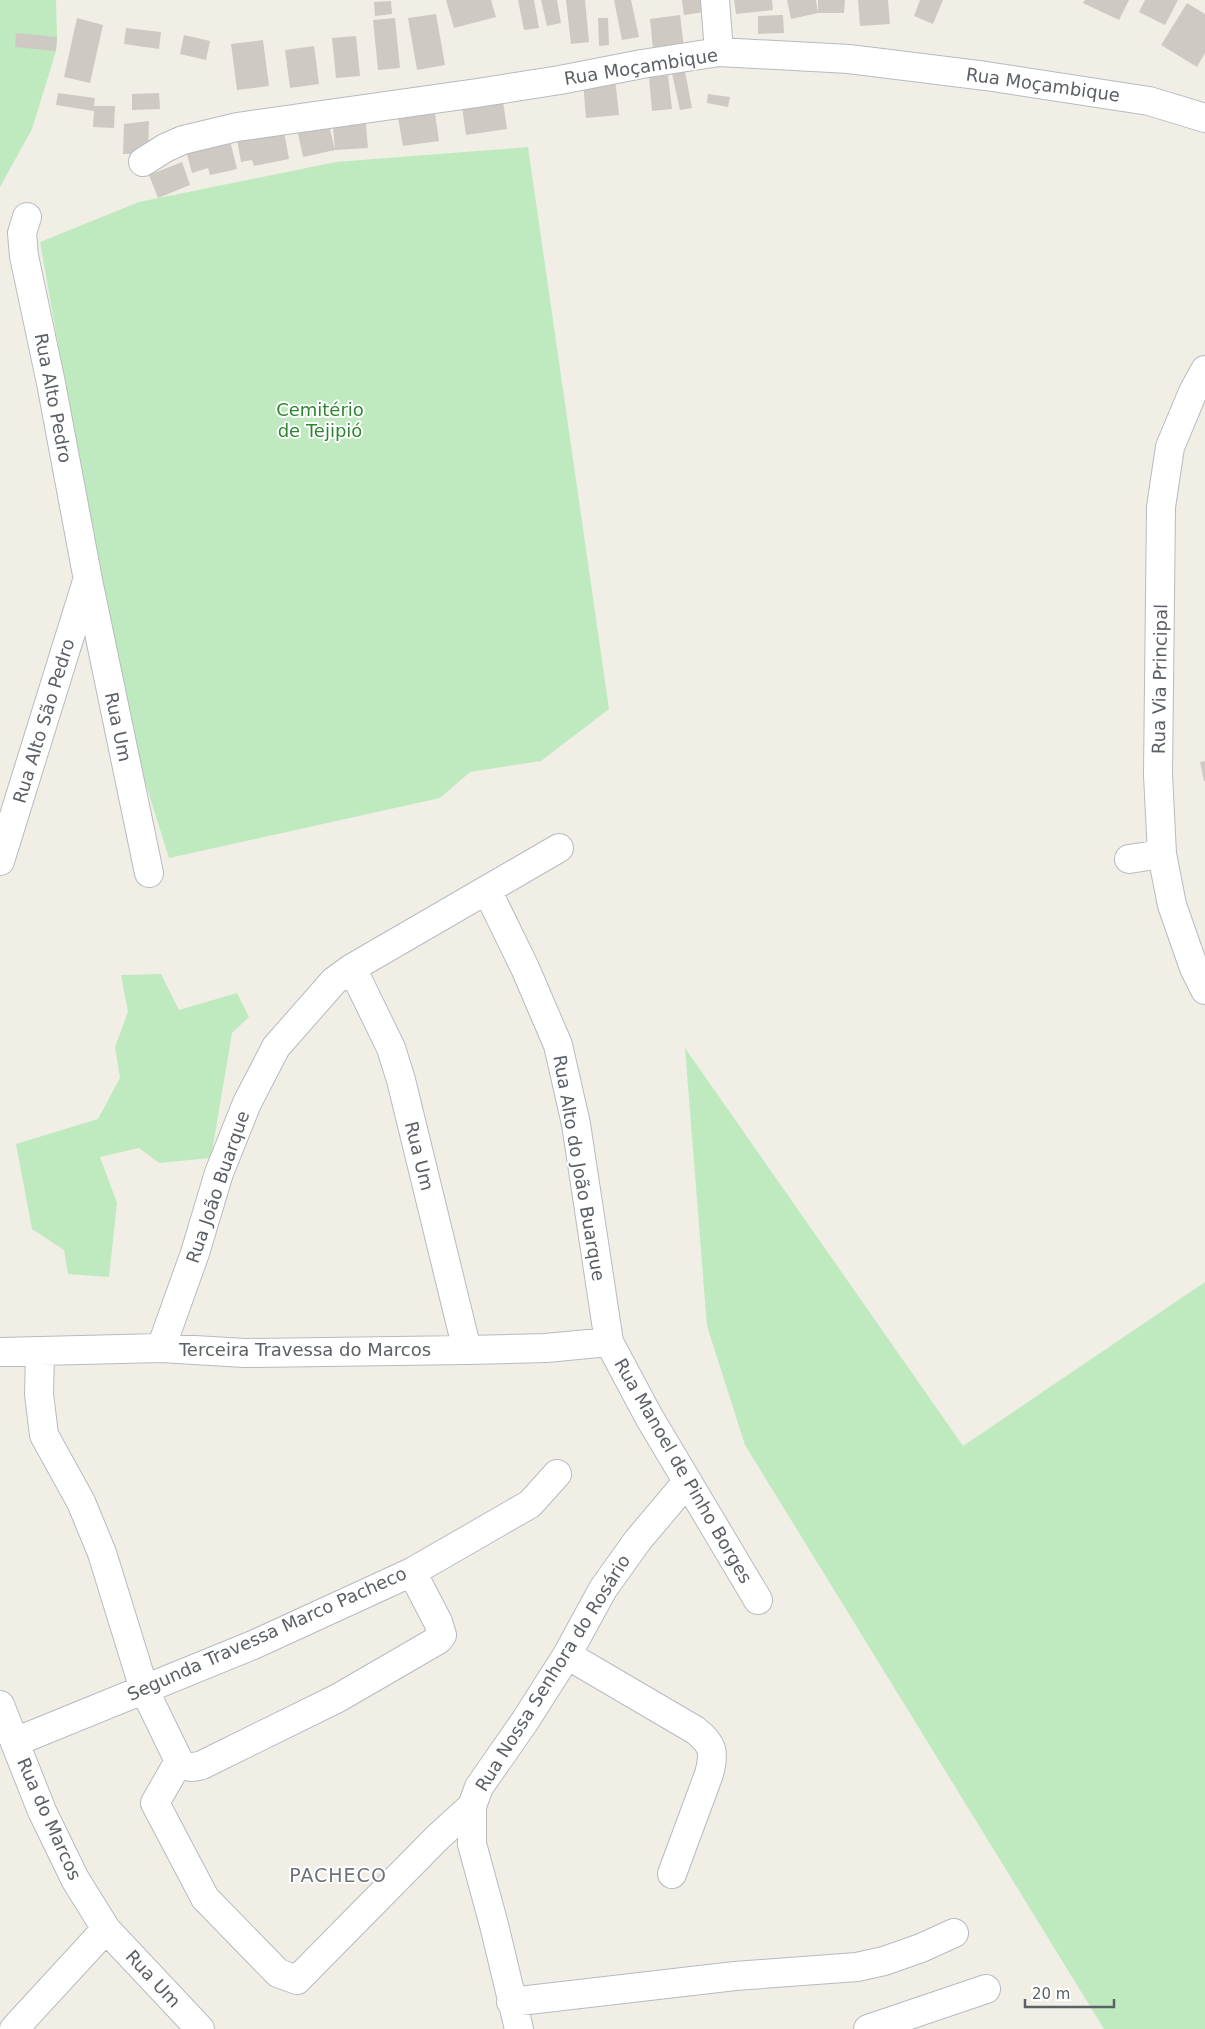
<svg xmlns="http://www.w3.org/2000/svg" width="1205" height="2029" viewBox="0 0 1205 2029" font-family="'DejaVu Sans',sans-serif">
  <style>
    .green { fill: #bfeabf }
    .building { fill: #cecac3 }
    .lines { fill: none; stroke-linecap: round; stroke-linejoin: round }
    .street-casing { stroke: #b7bbc0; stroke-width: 30 }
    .street { stroke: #fff; stroke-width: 28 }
    .labels { text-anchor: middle; stroke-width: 4; stroke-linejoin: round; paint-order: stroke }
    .street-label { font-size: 18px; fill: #5c6167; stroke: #fff }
    .park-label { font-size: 18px; fill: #2c8630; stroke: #fff }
    .neighbourhood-label { font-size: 19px; letter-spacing: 1px; fill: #6d7379; stroke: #fff }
  </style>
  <rect width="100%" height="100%" fill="#f0eee5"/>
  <!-- green -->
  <path class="green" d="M0,0H56L57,37L56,51L32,129L0,187Z
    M528,147L609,709L541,761L470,772L440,798L169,858L142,772L101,586L40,242L139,202L336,162Z
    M161,974L179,1010L237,993L249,1017L232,1033L211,1158L159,1163L139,1148L100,1157L117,1203L109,1277L68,1274L64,1250L32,1229L16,1144L98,1119L120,1078L115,1047L128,1012L121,975Z
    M685,1048L963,1446L1205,1282V2029H1104L745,1445L707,1326Z"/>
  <!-- building -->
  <path class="building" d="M446,0H491L496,17L454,28Z
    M518,0H534L539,28L524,30Z
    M541,0H557L561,23L547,26Z
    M566,0H585L589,42L571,44Z
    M614,0H631L639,37L622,40Z
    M682,0H704L705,12L684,15Z
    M734,0H772L773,10L736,14Z
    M787,0H816L818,13L791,19Z
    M818,0H845L844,13H818Z
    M858,0H888L890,24L860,26Z
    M920,0H943L933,24L914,16Z
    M1085,0H1129L1119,20L1083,3Z
    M1145,0H1178L1165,25L1139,12Z
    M391,1L392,14L375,16L374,2Z
    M1187,3L1205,14V53L1197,67L1161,45Z
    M436,14L445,65L417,70L408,18Z
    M680,15L684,47L653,50L650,19Z
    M783,15L784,33L758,34V16Z
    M77,18L103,25L90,83L64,77Z
    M395,18L400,68L378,70L373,20Z
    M598,18H608L609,45L599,46Z
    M126,28L161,32L159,49L124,44Z
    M16,33L57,37L56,51L15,47Z
    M184,35L210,41L206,60L180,54Z
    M356,36L360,76L336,78L332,38Z
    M263,40L269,86L237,90L231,44Z
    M314,46L319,84L290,88L285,50Z
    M684,66L692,108L680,110L671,69Z
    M668,75L672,109L652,111L649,77Z
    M615,78L619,115L586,118L583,82Z
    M58,93L95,98L94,106H115L114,128L93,127L94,111L56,105Z
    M159,93L160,109L132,110V94Z
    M708,94L730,97L728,107L707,103Z
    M503,101L507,129L466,135L462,107Z
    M435,113L439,141L403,146L398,118Z
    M365,114L368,148L335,150L332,116Z
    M327,117L335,150L303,157L296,124Z
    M149,121L148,154H123L124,124Z
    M283,126L289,159L254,166L252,160L241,162L236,134Z
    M228,132L237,169L210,175L208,168L192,173L184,143Z
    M182,162L190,185L158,198L149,175Z
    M1205,761V781H1204L1200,762Z"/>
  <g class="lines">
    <!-- street casing -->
    <g class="street-casing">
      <path id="street" d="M715,0L719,52
        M143,162L165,148L183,140L237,127L477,93L560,80L642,64L719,52L849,59L986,76L1149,101L1205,118
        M27,217L22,233L24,256L51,383L88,580L149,873
        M1205,370L1193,392L1170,447L1161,507L1158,775L1162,854L1172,905L1194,968L1205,990
        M1129,859L1162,854
        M0,861L87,581
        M487,890L525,968L558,1045L576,1124L609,1342L649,1417L758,1600
        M352,968L391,1048L401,1080L467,1350
        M161,1348L195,1253L219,1173L247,1103L276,1047L334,981L352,968L559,848
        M0,1352L161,1348L245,1353L467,1350L546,1348L609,1342
        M40,1352L39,1394L44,1435L81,1502L102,1553L144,1689L179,1761C186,1768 192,1768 202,1765L338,1698L438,1640L442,1635L438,1622L412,1572
        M567,1655L695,1730C713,1744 715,1752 709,1774L672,1874
        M0,1705L42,1811L75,1879L106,1929L200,2029
        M15,1742L253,1645L412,1572L530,1504L557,1474
        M179,1761L155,1803L205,1898L278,1973L297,1980L437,1838L472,1806
        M511,2002L735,1976L857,1967L884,1961L921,1948L954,1933
        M14,2029L106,1929
        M519,2029L494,1925L472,1844V1806L479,1787L525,1721L567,1655L603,1589L638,1540L687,1482
        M868,2029L986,1989"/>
    </g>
    <!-- street -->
    <use href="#street" class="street"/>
  </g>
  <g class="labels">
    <!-- street labels -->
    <g class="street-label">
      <text transform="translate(641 67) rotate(-9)" y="6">Rua Moçambique</text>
      <text transform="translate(1043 85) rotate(8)" y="6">Rua Moçambique</text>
      <text transform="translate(53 398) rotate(79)" y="6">Rua Alto Pedro</text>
      <text transform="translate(1160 679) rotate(-89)" y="6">Rua Via Principal</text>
      <text transform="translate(44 721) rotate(-73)" y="6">Rua Alto São Pedro</text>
      <text transform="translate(118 727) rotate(78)" y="6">Rua Um</text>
      <text transform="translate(419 1156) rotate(76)" y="6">Rua Um</text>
      <text transform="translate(579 1168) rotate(80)" y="6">Rua Alto do João Buarque</text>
      <text transform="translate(218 1187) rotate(-71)" y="6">Rua João Buarque</text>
      <text x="305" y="1356">Terceira Travessa do Marcos</text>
      <text transform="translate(683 1471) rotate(60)" y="6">Rua Manoel de Pinho Borges</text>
      <text transform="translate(267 1634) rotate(-24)" y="6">Segunda Travessa Marco Pacheco</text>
      <text transform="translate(553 1673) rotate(-58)" y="6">Rua Nossa Senhora do Rosário</text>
      <text transform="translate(49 1819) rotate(66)" y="6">Rua do Marcos</text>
      <text transform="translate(153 1979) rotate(47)" y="6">Rua Um</text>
    </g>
    <!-- park labels -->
    <g class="park-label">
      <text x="320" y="416">Cemitério<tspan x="320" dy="21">de Tejipió</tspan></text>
    </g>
    <!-- neighbourhood labels -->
    <g class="neighbourhood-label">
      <text x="338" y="1882">PACHECO</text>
    </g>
  </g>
  <!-- scale -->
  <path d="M1025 1999v8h89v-8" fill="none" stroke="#5c6167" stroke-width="2.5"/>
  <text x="1032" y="1999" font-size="15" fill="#5c6167" stroke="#ffffff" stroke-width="4" paint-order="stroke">20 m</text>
</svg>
